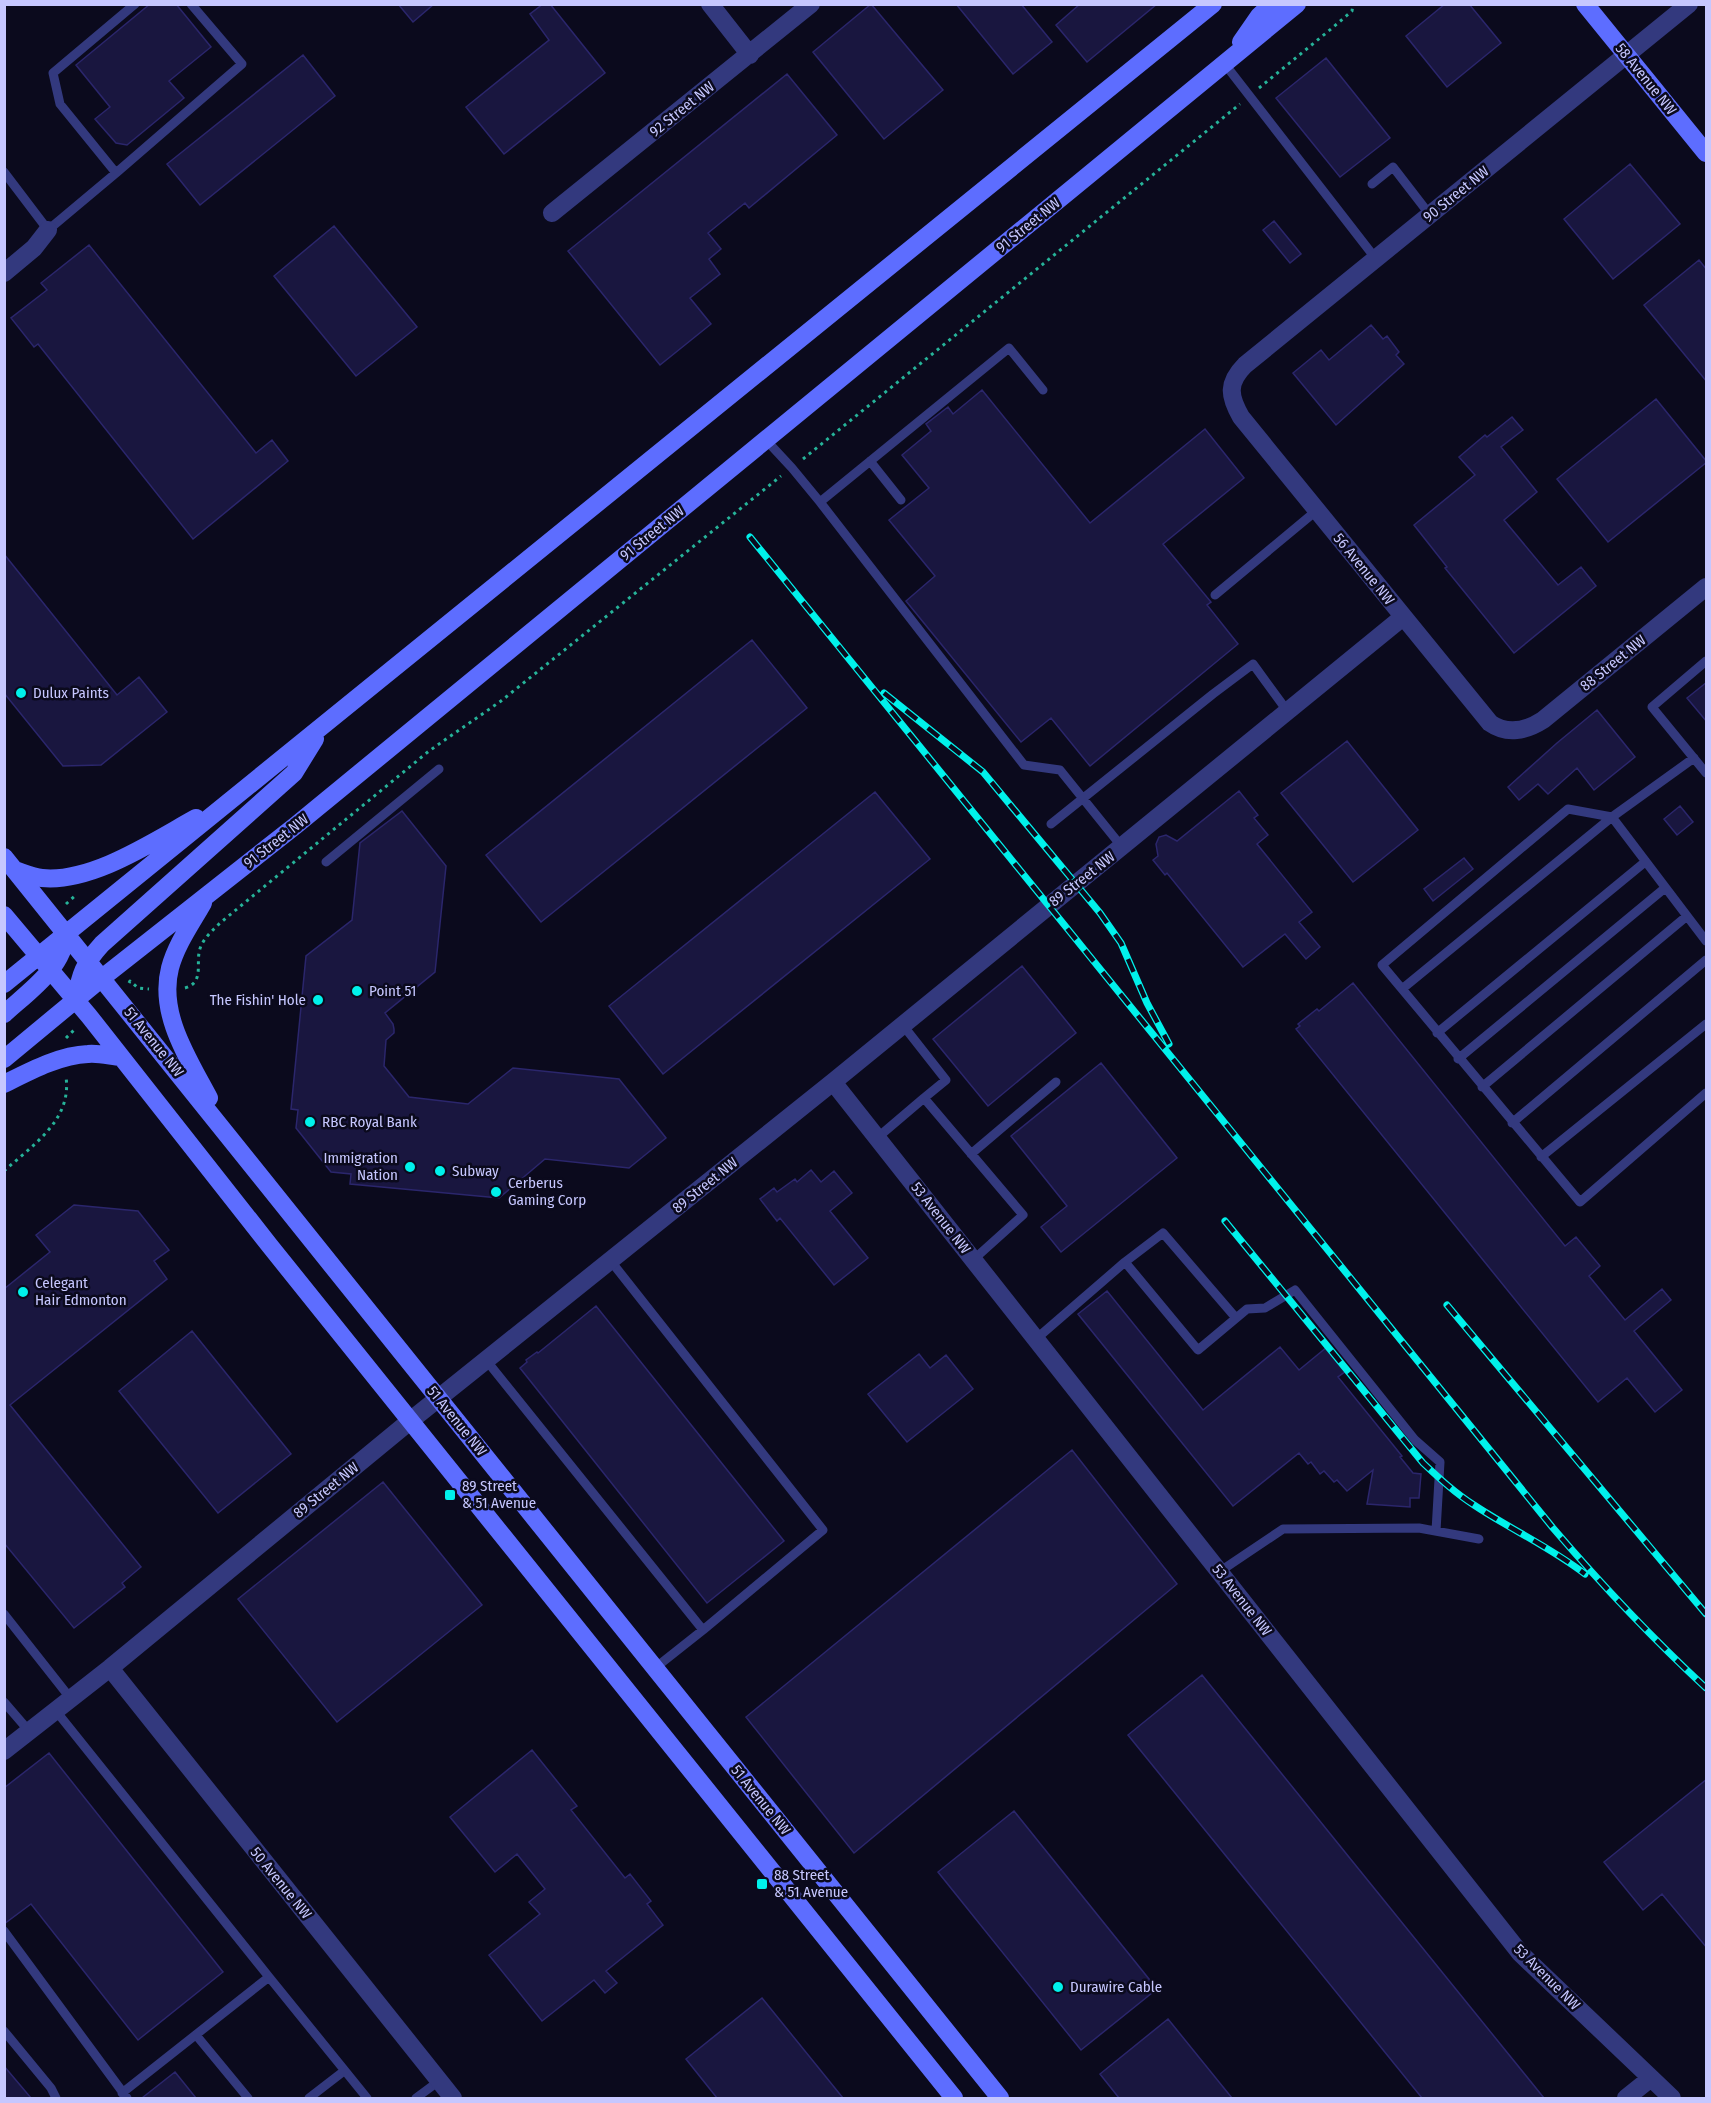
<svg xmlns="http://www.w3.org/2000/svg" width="1711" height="2103" viewBox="0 0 1711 2103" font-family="'Fira Sans Condensed',sans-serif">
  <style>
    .building { fill: #19163f; stroke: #2b266c; stroke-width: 1.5 }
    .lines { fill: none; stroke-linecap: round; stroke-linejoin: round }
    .path { stroke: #26b399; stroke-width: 3; stroke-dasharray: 3 4.5; stroke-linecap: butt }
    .lane { stroke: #33397e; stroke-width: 9 }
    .street { stroke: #33397e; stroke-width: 18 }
    .secondary { stroke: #5d6dff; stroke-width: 18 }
    .rail-casing { stroke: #00f1eb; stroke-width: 7 }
    .rail { stroke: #0b0a1d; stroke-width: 4.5; stroke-dasharray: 14; stroke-linecap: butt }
    .poi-dot { fill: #00f1eb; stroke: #0b0a1d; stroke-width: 2 }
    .labels { text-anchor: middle; stroke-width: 5; stroke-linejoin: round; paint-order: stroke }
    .street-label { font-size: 15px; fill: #c6c7ff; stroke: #0b0a1d }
    .poi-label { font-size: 15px; fill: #c6c7ff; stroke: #0b0a1d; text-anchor: start }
  </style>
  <rect width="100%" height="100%" fill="#0b0a1d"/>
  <!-- building -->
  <path class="building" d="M150,4H176L211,47L169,81L184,98L127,145L116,143L95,119L110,107L76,65Z
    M398,4H434L413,22Z
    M543,4H550L605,73L504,154L466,107L549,40L530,14Z
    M871,4L943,90L884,139L813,52Z
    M956,4H1021L1052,42L1013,74Z
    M1080,4H1157L1087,62L1056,25Z
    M1445,4H1469L1501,43L1447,87L1406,36Z
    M303,55L335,96L200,205L167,164Z
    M1326,58L1390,138L1340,177L1276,98Z
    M787,74L837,135L749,208L745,203L708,233L721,249L709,259L720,274L690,298L711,324L660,365L568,251Z
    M1630,164L1680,224L1613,279L1564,219Z
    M1274,221L1301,254L1290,263L1263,230Z
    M334,226L417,327L356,376L274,276Z
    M89,245L256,453L272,440L288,461L193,539L38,344L34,347L11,318L47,290L41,283Z
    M1699,260L1707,270V382L1644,305Z
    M1371,325L1383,339L1387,336L1399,352L1396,355L1404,364L1336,425L1293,373L1321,350L1329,360Z
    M982,390L1090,523L1205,429L1244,478L1163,544L1211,602L1207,605L1238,644L1090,766L1051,718L1021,742L906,601L935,576L889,520L929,488L902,455L931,431L926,424L948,407L953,414Z
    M1656,399L1707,462L1608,542L1557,479Z
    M1512,417L1523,430L1501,447L1537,492L1504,520L1558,585L1581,567L1596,586L1514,653L1445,568L1447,567L1414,525L1475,475L1459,457L1485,435L1487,437Z
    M4,554L117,695L139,677L167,712L101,765L63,766L4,693Z
    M752,640L807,708L541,922L486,855Z
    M1707,682V722L1687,698Z
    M1597,710L1635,757L1594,790L1577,768L1548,794L1538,784L1519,800L1508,787L1557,743Z
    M1347,741L1418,830L1353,882L1281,793Z
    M1239,791L1258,815L1254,818L1268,835L1257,844L1312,912L1299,922L1320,947L1306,959L1285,934L1243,967L1167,873L1165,875L1153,860L1158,856L1156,844L1159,837L1166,835L1177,841Z
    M875,792L930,859L663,1074L609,1006Z
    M1680,806L1693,822L1677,835L1664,819Z
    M402,811L446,866L435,972L385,1013L393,1024L394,1029V1033L386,1040L384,1066L409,1097L468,1104L513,1068L619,1079L666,1138L629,1168L545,1159L499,1198L350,1184L351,1174L331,1172L296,1128L298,1110L291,1109L306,956L352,920L360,843Z
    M1464,858L1473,869L1433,901L1424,889Z
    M1022,966L1076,1033L988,1106L933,1039Z
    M1353,983L1565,1246L1576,1237L1600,1266L1589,1276L1625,1320L1662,1289L1671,1300L1634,1331L1682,1390L1655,1412L1627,1378L1598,1402L1296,1029L1300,1026L1298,1024L1317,1009L1319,1011Z
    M1101,1063L1177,1158L1061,1252L1041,1227L1067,1206L1011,1136Z
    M811,1170L821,1182L834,1171L852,1193L830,1211L868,1258L834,1285L780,1218L777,1221L760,1199L774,1188L777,1192L795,1179L797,1182Z
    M74,1205L138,1211L169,1250L154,1261L167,1279L10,1405L141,1567L122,1583L125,1587L74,1628L4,1543V1289L50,1252L36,1235Z
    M1107,1291L1203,1410L1280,1347L1299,1370L1327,1347L1346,1371L1338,1377L1402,1456L1400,1457L1413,1473L1421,1474L1419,1498H1410V1507L1367,1504L1373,1470L1347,1491L1337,1480L1334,1482L1324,1471L1320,1474L1311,1462L1308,1464L1299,1453L1233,1506L1078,1314Z
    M596,1306L784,1541L707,1603L520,1368L527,1362L526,1360L537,1352L538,1353Z
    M192,1331L291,1454L218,1513L119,1391Z
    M919,1354L930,1368L946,1355L973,1389L907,1442L868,1394Z
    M1072,1450L1177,1584L854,1853L746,1717Z
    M383,1482L482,1605L337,1722L238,1599Z
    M1202,1675L1357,1867L1544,2098H1422L1128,1735Z
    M532,1750L577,1806L571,1810L625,1878L630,1874L651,1901L647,1904L663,1925L606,1971L617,1983L605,1993L594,1980L542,2021L489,1955L540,1914L529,1902L545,1889L517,1854L495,1872L450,1817Z
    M49,1753L223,1972L138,2040L31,1904L4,1924V1788Z
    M1707,1779V1948L1662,1894L1643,1910L1604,1862Z
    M1014,1811L1157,1989L1081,2050L938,1872Z
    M762,1998L843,2098H717L686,2059Z
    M1168,2019L1232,2098H1119L1100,2074Z
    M4,2066L31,2098H4Z
    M175,2072L196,2098H142Z"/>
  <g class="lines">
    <!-- path -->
    <path class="path" d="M1259,88L1331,29L1352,11L1353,4
      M803,459L1240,104
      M66,904L76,895
      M129,983L130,981L138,988L149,989
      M185,988C206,982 194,961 201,946C205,937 213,930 220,923L429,751L501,701L781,476
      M66,1038L76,1028
      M4,1171C33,1145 72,1120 66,1077"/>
    <!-- lane -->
    <path class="lane" d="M135,4L53,73L60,104L116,173L242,64L191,4
      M1224,63L1376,259
      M4,172L48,230L116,173
      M1372,184L1393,167L1430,215
      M766,440L792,468L820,502L1009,348L1043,390
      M870,461L901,500
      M820,502L1024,765L1060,770L1122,847
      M1215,595L1316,511
      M1706,661L1652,707L1706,773
      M1694,758L1612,817L1706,941
      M1612,817L1568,809L1382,965L1580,1202L1706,1093
      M1051,824L1213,694L1253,664L1288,712
      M326,862L439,769
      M1402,989L1612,817
      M902,1024L946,1080L924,1098
      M1437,1033L1645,862
      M1458,1059L1665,888
      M1482,1087L1687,916
      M1512,1123L1706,960
      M877,1138L924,1098L1023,1215L973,1260
      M971,1154L1056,1082
      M1541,1157L1706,1024
      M1125,1262L1163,1233L1236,1318
      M1036,1339L1125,1262L1198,1350L1247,1309L1265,1308L1295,1290L1415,1440L1440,1462L1436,1531
      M486,1360L703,1630L823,1530L610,1260
      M1219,1572L1283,1529L1419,1528L1479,1539
      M4,1614L71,1699
      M655,1668L703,1630
      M4,1702L29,1731
      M56,1711L269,1977L122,2093
      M4,1931L127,2098
      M269,1977L367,2098
      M4,2031L51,2088L56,2098
      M196,2035L248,2098
      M309,2098L344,2071
      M416,2098L439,2081"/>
    <!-- street -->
    <path class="street" d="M710,4L750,55
      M1689,4L1245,365C1227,383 1229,396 1241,417L1490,723C1507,735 1526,731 1543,720L1706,587
      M552,213L811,4
      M4,273L34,248L48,230
      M833,1082L1520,1953L1672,2098
      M110,1668L453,2098
      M4,1751L110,1668L410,1421L833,1082L1403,617
      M1626,2098L1651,2078"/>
    <!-- secondary -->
    <path class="secondary" d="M1585,4L1706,153
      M1241,42L1259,16L1272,4
      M4,857L1000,2098
      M15,870C24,873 33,877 42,878C92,883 154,841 196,818
      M203,903C191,924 176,945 170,968C158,1014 189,1060 209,1098
      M4,915L89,1016L270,1246L954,2098
      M4,984L1213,4
      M75,1001C81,973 83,965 102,944L294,773L315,739
      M4,1014C28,992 64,968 66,933
      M4,1059L102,978L295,826L1297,4
      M4,1084C30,1071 60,1055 88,1054C99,1053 110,1056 121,1057"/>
    <!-- rail casing -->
    <g class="rail-casing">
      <path id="rail" d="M750,537L1553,1528C1601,1584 1652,1638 1706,1688
        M884,693L983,772L1100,913L1121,943L1147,1003L1169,1044
        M1225,1221L1423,1463C1439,1478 1455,1493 1474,1505C1510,1529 1550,1547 1585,1574
        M1447,1305L1706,1614"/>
    </g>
    <!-- rail -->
    <use href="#rail" class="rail"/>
  </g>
  <!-- markers -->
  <g class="poi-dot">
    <circle cx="21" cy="693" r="6"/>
    <circle cx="357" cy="991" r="6"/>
    <circle cx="318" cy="1000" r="6"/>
    <circle cx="310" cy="1122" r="6"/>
    <circle cx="410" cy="1167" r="6"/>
    <circle cx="440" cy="1171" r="6"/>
    <circle cx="496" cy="1192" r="6"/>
    <circle cx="23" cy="1292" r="6"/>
    <rect x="444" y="1489" width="12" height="12" rx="3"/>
    <rect x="756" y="1878" width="12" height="12" rx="3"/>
    <circle cx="1058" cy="1987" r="6"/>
  </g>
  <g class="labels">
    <!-- street labels -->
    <g class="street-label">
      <text transform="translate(1646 79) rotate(51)" y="5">58 Avenue NW</text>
      <text transform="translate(682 109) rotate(-39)" y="5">92 Street NW</text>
      <text transform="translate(1456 194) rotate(-39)" y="5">90 Street NW</text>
      <text transform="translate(1028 225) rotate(-39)" y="5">91 Street NW</text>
      <text transform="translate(652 533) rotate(-39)" y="5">91 Street NW</text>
      <text transform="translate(1364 569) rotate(51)" y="5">56 Avenue NW</text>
      <text transform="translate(1613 663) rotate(-39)" y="5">88 Street NW</text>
      <text transform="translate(276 841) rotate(-38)" y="5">91 Street NW</text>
      <text transform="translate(1082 879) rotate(-38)" y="5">89 Street NW</text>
      <text transform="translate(154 1042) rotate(51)" y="5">51 Avenue NW</text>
      <text transform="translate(705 1185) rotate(-39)" y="5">89 Street NW</text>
      <text transform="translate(941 1218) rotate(52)" y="5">53 Avenue NW</text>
      <text transform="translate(457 1421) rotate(51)" y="5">51 Avenue NW</text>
      <text transform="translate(326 1490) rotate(-39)" y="5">89 Street NW</text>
      <text transform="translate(1242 1600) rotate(52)" y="5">53 Avenue NW</text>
      <text transform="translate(761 1800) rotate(51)" y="5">51 Avenue NW</text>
      <text transform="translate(281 1883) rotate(51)" y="5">50 Avenue NW</text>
      <text transform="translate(1547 1977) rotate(45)" y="5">53 Avenue NW</text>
    </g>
    <!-- poi labels -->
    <g class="poi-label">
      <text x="33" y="698">Dulux Paints</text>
      <text x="369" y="996">Point 51</text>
      <text x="306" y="1005" text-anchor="end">The Fishin' Hole</text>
      <text x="322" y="1127">RBC Royal Bank</text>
      <text x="398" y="1163" text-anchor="end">Immigration<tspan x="398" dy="17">Nation</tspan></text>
      <text x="452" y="1176">Subway</text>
      <text x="508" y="1188">Cerberus<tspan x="508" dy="17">Gaming Corp</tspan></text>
      <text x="35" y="1288">Celegant<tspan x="35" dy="17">Hair Edmonton</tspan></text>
      <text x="462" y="1491">89 Street<tspan x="462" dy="17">&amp; 51 Avenue</tspan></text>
      <text x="774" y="1880">88 Street<tspan x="774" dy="17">&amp; 51 Avenue</tspan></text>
      <text x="1070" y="1992">Durawire Cable</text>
    </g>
  </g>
  <!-- border -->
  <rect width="1711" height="2103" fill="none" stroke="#c6c7ff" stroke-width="12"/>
</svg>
